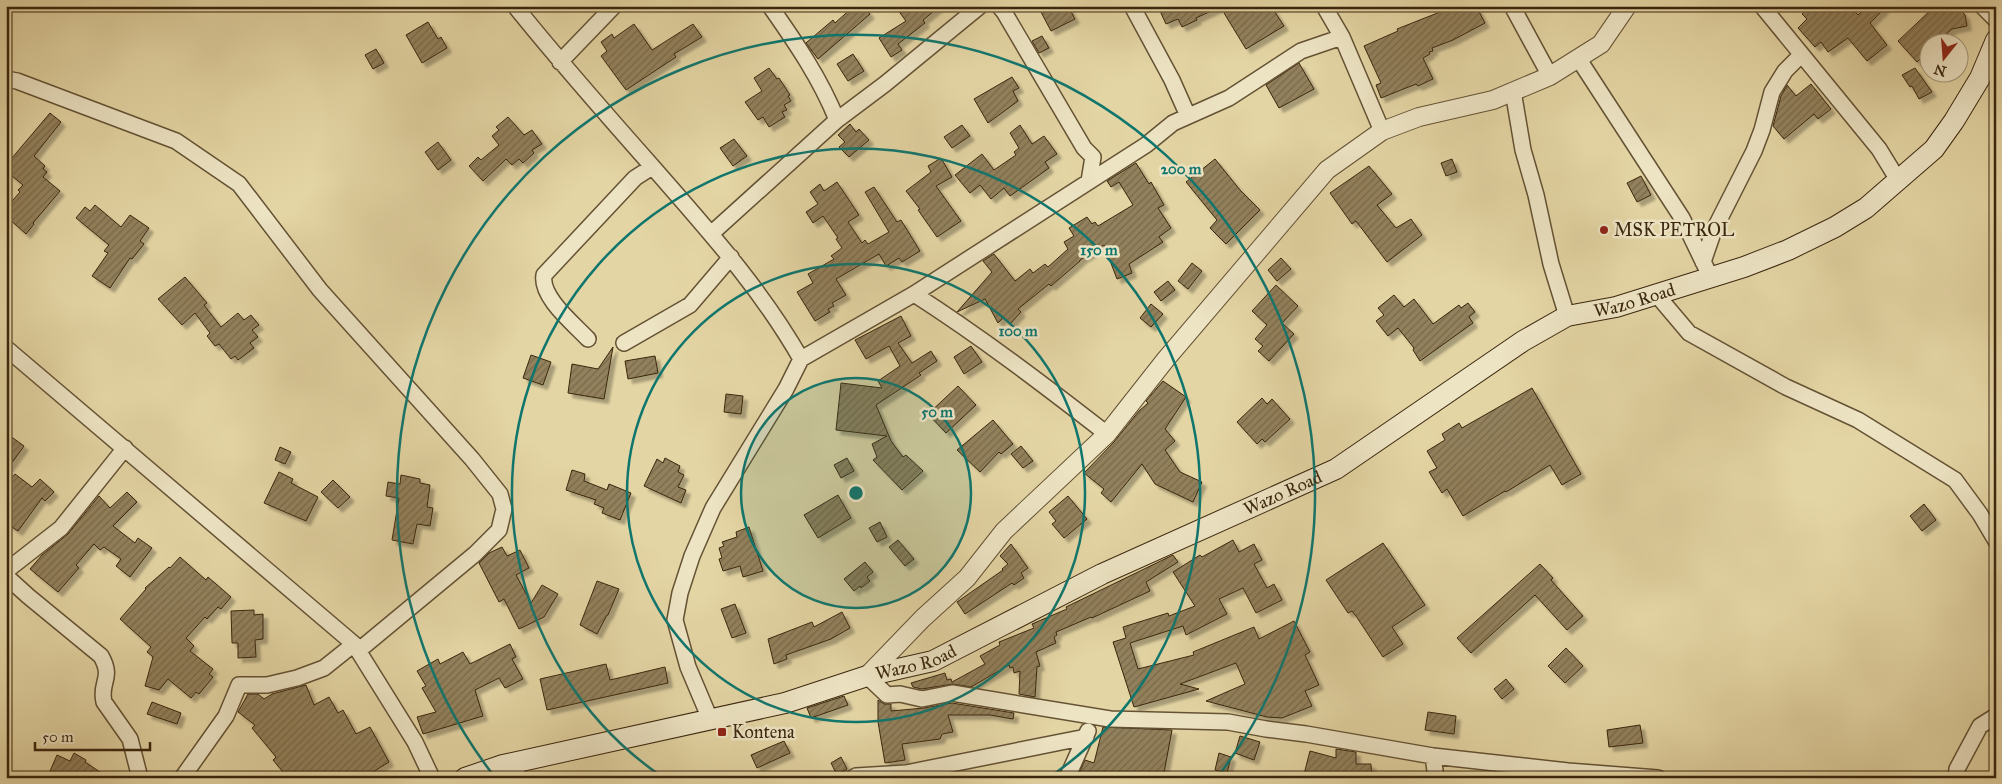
<svg xmlns="http://www.w3.org/2000/svg" width="2002" height="784" viewBox="0 0 2002 784" font-family="'IM FELL Great Primer',serif">
  <style>
    .building { fill: url(#building-hatch); stroke: #3a260e; filter: url(#shadow) }
    .lines { fill: none; stroke-linecap: round; stroke-linejoin: round }
    .minor-casing { stroke: #645234; stroke-width: 18 }
    .tertiary-casing { stroke: #645234; stroke-width: 20 }
    .secondary-casing { stroke: #3a260e; stroke-width: 22 }
    .minor { stroke: #ede4c4; stroke-width: 15 }
    .tertiary { stroke: #ede4c4; stroke-width: 18 }
    .secondary { stroke: #ede4c4; stroke-width: 20 }
    .ring { fill: none; stroke: #0f766e; stroke-width: 2.5 }
    .poi-dot { fill: #8f2418; stroke: #ede4c4; stroke-width: 2 }
    .labels { text-anchor: middle; stroke-width: 5; stroke-linejoin: round; paint-order: stroke }
    .poi-label { font-size: 18px; fill: #3a260e; stroke: #ede4c4; text-anchor: start }
    .street-label { font-size: 18px; fill: #3a260e; stroke: #ede4c4 }
    .centre { fill: #0f766e; stroke: #ede4c4; stroke-width: 2.5 }
    .ring-label { font-size: 15px; text-anchor: middle; font-weight: bold; fill: #0f766e; stroke: #ede4c4; stroke-width: 5; stroke-linejoin: round; paint-order: stroke }
  </style>
  <defs>
    <pattern id="building-hatch" width="6" height="6" patternUnits="userSpaceOnUse" patternTransform="scale(1.25)"><rect width="6" height="6" fill="#92815c"/><path d="M-1 1l2-2M0 6l6-6M5 7l2-2" fill="none" stroke="#78694a"/></pattern>
    <filter id="shadow"><feDropShadow dx="4.5" dy="4.5" stdDeviation="1" flood-color="#0004"/></filter>
  </defs>
  <rect width="100%" height="100%" fill="#e4d5a4"/>
  <filter id="stains"><feTurbulence type="fractalNoise" baseFrequency=".004" numOctaves="4"/><feColorMatrix values="0 0 0 0 .2 0 0 0 0 .09 0 0 0 0 .02 0 0 0 .5 -.17"/></filter>
  <radialGradient id="worn" r=".72"><stop offset=".6" stop-color="#630" stop-opacity="0"/><stop offset="1" stop-color="#630" stop-opacity=".3"/></radialGradient>
  <!-- building -->
  <path class="building" d="M854,6H863L870,14L818,59L806,43L833,20L835,23Z
    M895,6H940L923,20L925,23L898,44L902,50L891,57L879,38L906,21Z
    M1052,6H1068L1075,19L1051,31L1041,12Z
    M1170,6H1222L1196,18L1197,20L1182,27L1178,19L1166,24L1160,11Z
    M1235,6H1271L1284,26L1246,49L1224,13Z
    M1438,6H1476L1485,23L1453,40L1432,48L1433,51L1429,52L1430,54L1423,58L1433,79L1418,86L1416,84L1381,98L1376,85L1381,83L1364,46L1398,31L1397,29L1440,12Z
    M1811,6H1815L1820,12L1827,6H1850L1858,15L1867,6H1887L1870,23L1887,45L1867,61L1848,38L1828,52L1821,42L1815,47L1798,28L1807,19L1802,14Z
    M1935,6H1957L1965,15L1967,26L1952,29L1937,42H1930V50L1917,62L1898,41Z
    M428,22L438,39L441,37L447,48L422,63L406,35Z
    M634,24L652,50L693,24L702,37L674,54L676,57L626,90L601,56L607,51L601,42L612,34L614,38Z
    M1042,36L1049,48L1039,53L1032,41Z
    M376,49L384,63L373,69L365,55Z
    M853,54L864,71L848,81L837,64Z
    M1299,63L1314,89L1279,108L1266,85Z
    M769,68L777,79L779,78L790,95L788,96L791,101L784,105L787,110L782,112L785,117L769,127L763,117L758,120L745,102L762,91L754,78Z
    M1915,68L1932,92L1919,99L1912,86L1910,87L1902,75Z
    M1012,77L1019,88L1013,91L1018,101L988,123L974,99Z
    M1811,84L1831,109L1818,119L1814,114L1784,139L1773,126L1781,96L1787,85L1796,96Z
    M50,113L61,122L34,156L45,166L43,169L47,172L43,177L60,191L33,223L34,224L26,234L6,216V208L20,192L18,190L23,185L6,171V165Z
    M508,117L524,135L532,130L542,144L532,150L534,153L523,163L519,159L512,165L506,159L483,181L469,166L478,157L481,160L499,145L492,136L499,130L496,127Z
    M850,124L856,132L859,129L869,140L849,157L839,147L845,142L838,135Z
    M962,125L970,136L952,148L944,137Z
    M1020,125L1032,144L1044,136L1057,154L1045,162L1049,168L1010,196L1004,188L991,199L980,185L970,193L955,175L982,154L994,170L1016,155L1014,152L1019,148L1010,133Z
    M734,139L747,156L733,166L720,148Z
    M438,142L451,160L438,170L425,152Z
    M941,158L952,177L936,186L961,221L937,237L918,210L920,209L906,191L931,172L928,166Z
    M1215,159L1240,190L1260,210L1226,244L1210,228L1217,220L1186,182Z
    M1452,159L1457,172L1446,176L1441,163Z
    M1136,163L1149,184L1151,182L1164,205L1158,208L1171,228L1159,237L1163,242L1129,264L1132,273L1117,279L1104,245L1080,260V261L1051,286L1049,284L1018,309L1021,312L1010,324L1003,318L998,323L985,299L957,312L992,272L983,261L994,254L1015,281L1030,269L1033,273L1045,264L1048,267L1068,249L1064,242L1074,236L1069,228L1087,217L1092,224L1095,222L1098,226L1133,205L1119,182L1111,187L1107,181Z
    M1369,166L1392,194L1377,205L1396,228L1411,219L1422,235L1387,262L1356,221L1352,224L1330,193Z
    M1641,176L1651,195L1637,202L1627,183Z
    M837,182L859,215L848,222L862,243L865,240L868,244L889,232L865,192L874,187L897,222L901,220L920,251L902,262L899,258L886,266L879,254L836,279L846,295L832,303L834,306L828,309L830,312L815,321L797,292L813,283L808,274L834,259L831,256L842,248L836,239L838,238L823,216L813,223L806,212L818,204L810,192L820,184L824,191Z
    M95,205L121,227L130,215L149,228L140,241L144,244L132,259L130,258L110,288L92,276L108,253L104,251L109,245L76,218L85,207L90,211Z
    M1281,258L1291,269L1277,281L1268,270Z
    M1192,263L1202,271L1188,289L1178,281Z
    M185,277L207,303L204,305L221,327L238,313L244,320L251,315L259,325L252,330L258,337L250,343L254,348L238,360L235,356L231,359L219,344L215,346L207,336L210,333L195,313L182,325L158,299Z
    M1168,281L1175,290L1161,301L1154,292Z
    M1276,285L1298,306L1282,323L1294,334L1269,361L1258,351L1263,346L1255,339L1267,325L1252,311Z
    M1394,295L1404,307L1414,299L1433,324L1459,305L1461,308L1468,303L1475,312L1469,317L1473,323L1420,361L1413,350L1414,348L1398,328L1388,336L1376,321L1384,315L1378,308Z
    M1151,304L1163,314L1151,327L1140,318Z
    M901,316L911,336L898,343L912,363L931,351L937,361L919,373L921,375L876,405L891,441L903,457L906,455L923,471L902,490L873,460L877,457L872,444L887,436L836,430L841,383L882,388L878,381L900,366L889,346L866,359L855,340Z
    M971,346L982,362L964,374L954,357Z
    M613,347L604,399L568,393L572,364L598,369Z
    M531,355L551,362L543,385L523,378Z
    M655,356L658,373L628,379L625,361Z
    M1163,381L1186,397L1165,429L1175,441L1165,450L1180,472L1202,482L1193,502L1155,484L1142,464L1111,502L1101,493L1104,489L1084,473L1114,442L1139,411L1148,403L1146,401Z
    M958,386L976,405L946,433L928,414Z
    M1532,388L1581,474L1562,485L1550,465L1506,492L1505,491L1463,516L1447,489L1442,493L1429,472L1437,468L1427,451L1445,440L1442,434L1459,423L1462,428Z
    M726,394L743,396L741,414L724,412Z
    M1262,398L1267,404L1272,399L1290,419L1265,442L1262,439L1257,444L1237,422Z
    M993,420L1013,444L1001,454L999,452L980,472L957,450Z
    M6,433L24,446L6,471Z
    M1021,446L1033,461L1023,468L1011,454Z
    M280,447L291,452L285,464L275,460Z
    M665,458L680,466L678,472L684,475L678,487L686,490L681,503L644,486L657,459L663,463Z
    M847,458L854,471L841,478L834,465Z
    M572,470L585,474L584,481L607,490L609,484L631,493L620,520L602,513L604,508L594,504L596,500L566,490Z
    M279,472L293,479L291,483L318,497L306,521L264,503Z
    M15,474L32,487L40,479L54,492L45,501L42,498L18,531L6,523V485Z
    M401,475L420,479V483L430,485L427,507L433,508L430,526L417,524L413,544L392,540L399,498L386,496L388,482L400,484Z
    M333,480L350,497L338,508L321,492Z
    M127,492L137,502L113,526L135,543L138,538L152,548L130,577L116,566L121,559L104,547L100,550L94,544L76,565L79,568L58,592L30,569L42,555L68,534L99,496L110,508Z
    M838,495L851,518L818,538L804,515Z
    M1068,496L1087,519L1064,538L1052,524L1056,521L1049,512Z
    M1924,504L1936,520L1922,531L1910,516Z
    M880,522L887,537L877,542L869,528Z
    M749,527L763,571L743,577L740,566L723,571L719,559L722,558L719,548L724,546L722,542L737,537L736,532Z
    M898,540L914,559L905,566L889,547Z
    M1233,540L1239,552L1254,544L1262,560L1254,564L1267,588L1274,584L1282,600L1256,613L1243,588L1219,599L1227,614L1186,635L1183,626L1130,643L1138,669L1194,655L1193,652L1254,627L1259,639L1294,621L1310,652L1305,655L1319,685L1305,691L1312,706L1282,718L1267,717L1206,701L1245,684L1236,663L1180,684L1199,689L1134,707L1113,642L1126,638L1123,627L1168,613L1169,616L1195,606L1173,572L1200,555L1202,557Z
    M1383,543L1425,605L1392,627L1403,644L1383,657L1356,616L1352,611L1348,613L1326,580Z
    M1011,544L1028,568L1021,573L1024,578L1014,585L1012,583L965,614L957,602L1003,570L1002,569L1008,564L1000,556Z
    M502,547L507,556L520,550L529,568L516,575L531,603L542,585L558,594L544,617L519,629L504,599L499,602L479,563L489,553Z
    M1173,555L1178,562L1146,582L1150,591L1092,618L1091,617L1056,632L1057,635L1054,637L1056,643L1036,652L1040,666L1037,667L1035,697L1019,694L1020,671L1014,673L1013,667L1010,668L1009,665L971,687L953,684L922,689L913,687L911,683L945,673L947,680L951,679L952,682L985,664L980,656L1000,645L999,642L1034,628L1032,624L1067,609L1066,607Z
    M180,557L206,580L208,577L231,597L221,609L218,607L207,619L205,617L186,638L194,646L190,651L213,669L209,674L213,677L199,694L196,692L191,698L168,679L159,690L145,686L153,657L147,652L151,647L120,619L146,589L145,588L169,567L170,568Z
    M865,562L873,572L867,577L870,581L861,588L860,586L854,591L844,579Z
    M1540,564L1553,578L1551,580L1583,616L1567,630L1535,595L1471,653L1457,638Z
    M597,581L619,589L608,615H607L597,634L580,625Z
    M735,604L746,633L732,638L721,609Z
    M254,610V615L263,614V639L255,640L256,657L238,658V643H232L231,611Z
    M842,612L850,628L831,639L786,655L787,659L774,664L768,639L812,622L814,627Z
    M510,644L516,657L512,659L523,679L505,688L499,678L475,690L483,716L423,734L417,717L436,712L422,688L426,686L417,671L438,659L440,664L463,652L470,664Z
    M1566,648L1583,666L1565,683L1548,666Z
    M606,664L610,680L665,667L668,683L547,710L540,679Z
    M1506,679L1514,689L1502,699L1494,689Z
    M306,685L314,705L329,697L338,713L343,710L356,734L370,727L389,762L363,778H288L273,760L276,757L252,728L255,725L238,712L248,694H258L264,699L272,694Z
    M844,696L848,705L811,718L807,708Z
    M878,700L884,704H891V711L924,708L952,703L1014,713L1013,719L990,715H948L953,732L942,734L940,739L902,744L905,760L885,763L878,722Z
    M152,702L181,713L177,724L147,714Z
    M1428,712L1456,716L1454,734L1425,730Z
    M1640,725L1643,743L1609,747L1607,730Z
    M1103,727L1172,730L1163,778H1077L1085,760L1094,763Z
    M1240,736L1260,742L1254,760L1235,753Z
    M784,741L790,753L757,768L751,755Z
    M1336,749L1356,752V764H1371L1372,778H1303L1310,751L1336,758Z
    M74,753L86,760L85,762L109,778H47L57,755L70,761Z
    M1219,753L1231,757L1227,773L1215,770Z
    M841,757L847,769L837,775L831,763Z"/>
  <g class="lines">
    <!-- minor casing -->
    <g class="minor-casing">
      <path id="minor" d="M515,6C559,61 605,113 651,165C705,227 760,287 801,359L786,389L713,508L692,556L680,593L675,620L688,667L710,719
        M770,6C796,43 820,78 837,120
        M999,6L1004,12L1084,148L1093,157L1089,181
        M1132,6L1172,80L1188,116
        M1324,6L1342,37L1382,131
        M1512,6L1550,76
        M1762,6L1879,149L1898,180
        M1982,6L1996,20
        M1578,58L1682,218L1711,278
        M560,62L614,6
        M6,79L17,81L176,141L239,184L320,290L472,459L500,494L504,509L499,530L475,554L358,651
        M1513,91L1523,150L1536,195L1551,264L1567,316
        M712,233L837,120L885,84L980,6
        M1703,262L1714,230L1754,151L1762,130L1772,92L1785,71L1801,55
        M914,294C981,337 1044,385 1107,434
        M1656,294L1689,333L1786,387L1858,420L1955,480L1980,514L1996,541
        M588,339C574,324 540,297 544,275L635,178L652,167
        M624,343L690,305L731,257
        M6,348L354,644L415,742L432,778
        M801,359L914,294L1146,145L1173,123L1229,98L1301,51L1342,37
        M6,571L61,528L125,448
        M6,576L28,596L101,656C114,679 99,682 104,702L130,739L140,778
        M867,676L887,695L900,694L922,699L952,693L1110,719L1228,722L1266,729L1306,734L1433,756L1568,771L1658,778
        M1433,756L1436,778
        M503,765L521,778
        M182,778L226,716L239,685H267L297,678L324,668L354,644
        M853,778L856,776L906,773L1086,737
        M1067,778L1088,731
        M1956,778L1957,769L1980,726L1996,716"/>
    </g>
    <!-- tertiary casing -->
    <g class="tertiary-casing">
      <path id="tertiary" d="M867,676L923,618L967,578L1004,531L1107,434L1166,359L1327,170L1382,131L1419,117L1493,100L1550,76L1601,44L1627,6"/>
    </g>
    <!-- secondary casing -->
    <g class="secondary-casing">
      <g id="secondary">
        <path id="s1" d="M465,778L503,765L785,703L867,676L933,661L1102,574L1336,469L1523,341L1567,316L1616,307L1744,267L1788,250L1835,227L1866,208L1934,149L1954,121L1980,78L1996,40"/>
      </g>
    </g>
    <!-- minor -->
    <use href="#minor" class="minor"/>
    <!-- tertiary -->
    <use href="#tertiary" class="tertiary"/>
    <!-- secondary -->
    <use href="#secondary" class="secondary"/>
  </g>
  <!-- distance rings -->
  <circle cx="856" cy="493" r="115" fill="#0f766e" fill-opacity=".12"/>
  <g class="ring">
    <circle cx="856" cy="493" r="115"/>
    <circle cx="856" cy="493" r="229"/>
    <path d="M661 776A344 344 0 1 1 1051 776"/>
    <path d="M494 776A459 459 0 1 1 1218 776"/>
  </g>
  <!-- markers -->
  <g class="poi-dot">
    <circle cx="1604" cy="230" r="5"/>
    <rect x="717" y="727" width="10" height="10" rx="2.5"/>
  </g>
  <g class="labels">
    <!-- poi labels -->
    <g class="poi-label">
      <text x="1614" y="236">MSK PETROL</text>
      <text x="732" y="738">Kontena</text>
    </g>
    <!-- street labels -->
    <g class="street-label">
      <text dy="6" stroke="none"><textPath href="#s1" startOffset="1276">Wazo Road</textPath></text>
      <text dy="6" stroke="none"><textPath href="#s1" startOffset="871">Wazo Road</textPath></text>
      <text dy="6" stroke="none"><textPath href="#s1" startOffset="466">Wazo Road</textPath></text>
    </g>
  </g>
  <circle cx="856" cy="493" r="8" class="centre"/>
  <g class="ring-label">
    <text x="1181" y="174">200 m</text>
    <text x="1099" y="255">150 m</text>
    <text x="1018" y="336">100 m</text>
    <text x="937" y="417">50 m</text>
  </g>
  <!-- margin -->
  <rect width="2002" height="784" fill="none" stroke="#e4d5a4" stroke-width="25"/>
  <rect x="8" y="8" width="1987" height="769" fill="none" stroke="#3a260e" stroke-width="2.5"/>
  <rect x="12" y="12" width="1977" height="759" fill="none" stroke="#3a260e"/>
  <!-- north arrow -->
  <g transform="translate(1944 58) rotate(197)"><circle r="24" fill="#ede4c4" stroke="#a5987b"/>
  <path d="M0-4L9 19L0 12L-9 19Z" fill="#8f2418"/>
  <text y="-8" font-size="14" font-weight="bold" text-anchor="middle" fill="#3a260e">N</text>
  </g>
  <!-- scale -->
  <path d="M35 742v8h115v-8" fill="none" stroke="#3a260e" stroke-width="2.5"/>
  <text x="42" y="742" font-size="15" fill="#3a260e" stroke="#ede4c4" stroke-width="4" paint-order="stroke">50 m</text>
  <rect width="100%" height="100%" filter="url(#stains)"/>
  <rect width="100%" height="100%" fill="url(#worn)"/>
</svg>
